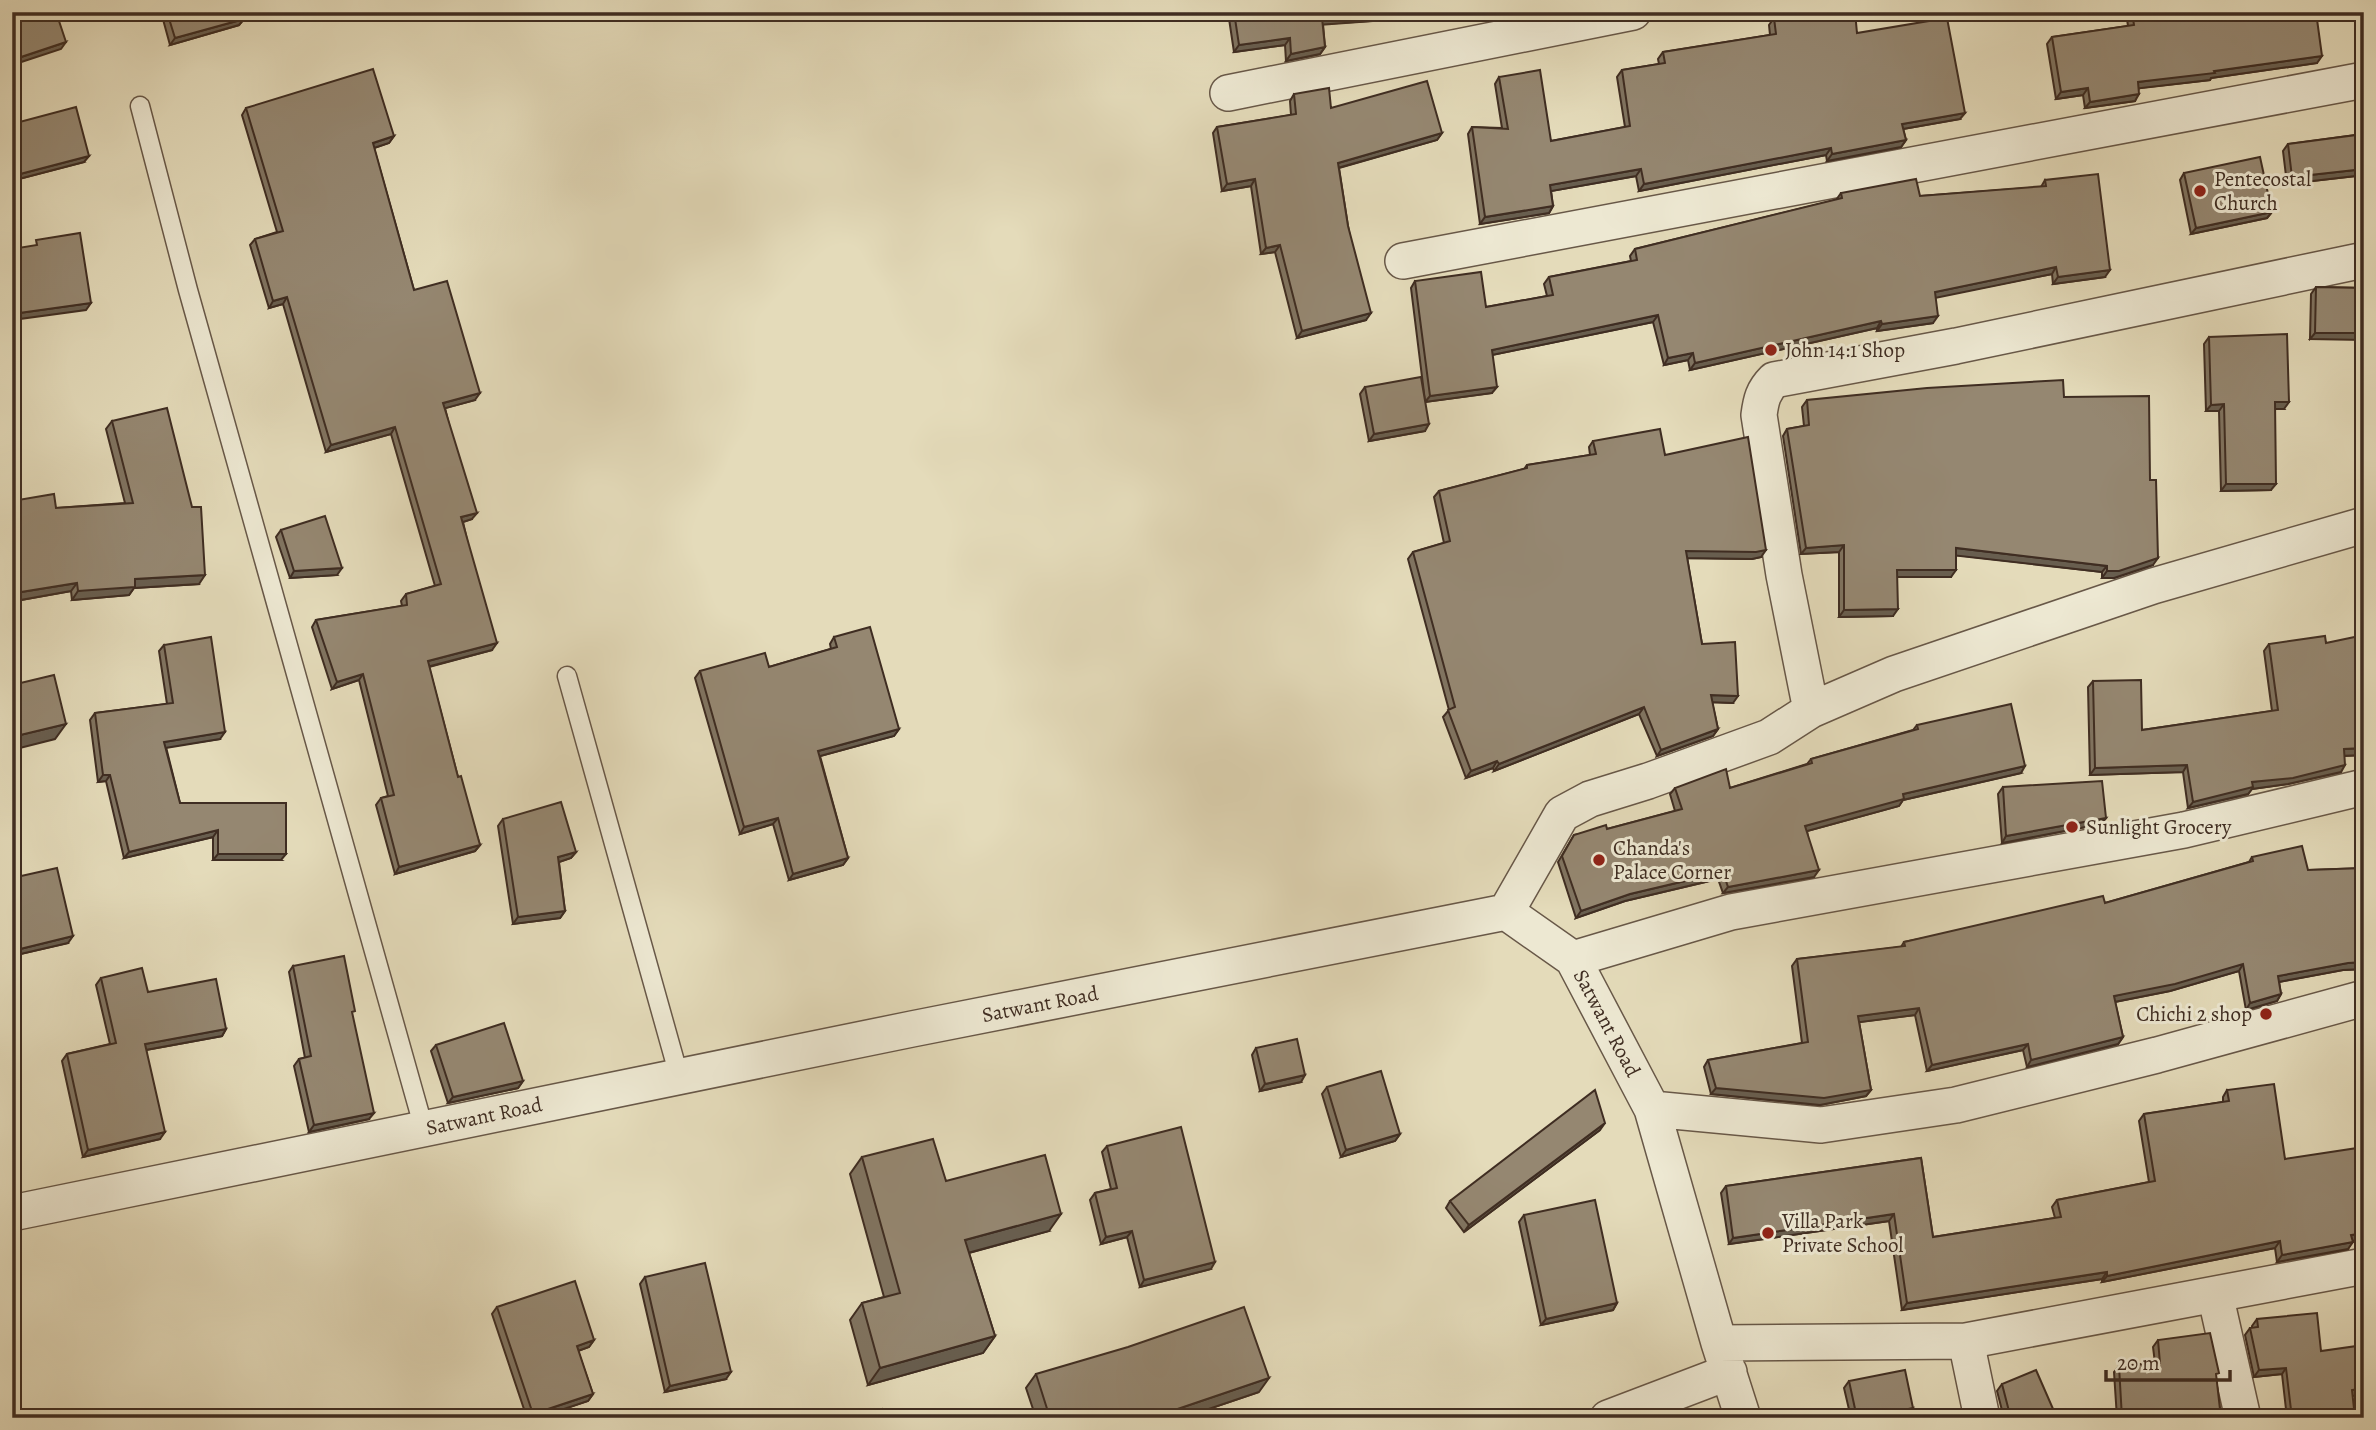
<svg xmlns="http://www.w3.org/2000/svg" width="2376" height="1430" viewBox="0 0 2376 1430" font-family="Alegreya,serif">
  <style>
    .lines { fill: none; stroke-linecap: round; stroke-linejoin: round }
    .service-casing { stroke: #685848; stroke-width: 21 }
    .minor-casing { stroke: #685848; stroke-width: 38 }
    .service { stroke: #ede8d2; stroke-width: 18 }
    .minor { stroke: #ede8d2; stroke-width: 35 }
    .wall { fill: #807461; stroke: #3f2d22; stroke-width: 2 }
    .shaded-wall { fill: #685e4f; stroke: #3f2d22; stroke-width: 2 }
    .building { fill: #958771; stroke: #3f2d22; stroke-width: 2 }
    .poi-dot { fill: #8f2418; stroke: #ede8d2; stroke-width: 2.5 }
    .labels { text-anchor: middle; stroke-width: 6; stroke-linejoin: round; paint-order: stroke }
    .poi-label { font-size: 21px; fill: #3f2d22; stroke: #ede8d2; text-anchor: start }
    .street-label { font-size: 21px; fill: #3f2d22; stroke: #ede8d2 }
  </style>
  <rect width="100%" height="100%" fill="#e4dbba"/>
  <filter id="stains"><feTurbulence type="fractalNoise" baseFrequency=".00286" numOctaves="4"/><feColorMatrix values="0 0 0 0 .2 0 0 0 0 .09 0 0 0 0 .02 0 0 0 .5 -.17"/></filter>
  <radialGradient id="worn" r=".72"><stop offset=".6" stop-color="#630" stop-opacity="0"/><stop offset="1" stop-color="#630" stop-opacity=".3"/></radialGradient>
  <g class="lines">
    <!-- service casing -->
    <g class="service-casing">
      <path id="service" d="M140,106L188,290L424,1129
        M567,676L679,1076"/>
    </g>
    <!-- minor casing -->
    <g class="minor-casing">
      <path id="minor" d="M1228,93L1633,12
        M1403,261L2364,80
        M1811,710L1784,575L1759,415C1761,400 1763,391 1774,380L1956,346L2364,260
        M1506,912L1562,814L1590,799L1648,781L1769,737L1811,710L1894,674L2153,586L2364,525
        M1573,959L1731,912L2184,830L2364,787
        M1652,1109L1821,1125L1956,1105L2157,1055L2364,998
        M12,1213L912,1029L1506,912L1573,959L1652,1109L1719,1343L1743,1418
        M2215,1294L2243,1418
        M1966,1341L1982,1418
        M1719,1343L1966,1341L2364,1266
        M1608,1418L1729,1372"/>
    </g>
    <!-- service -->
    <use href="#service" class="service"/>
    <!-- minor -->
    <use href="#minor" class="minor"/>
  </g>
  <!-- wall -->
  <path class="wall" d="M161,12H242L244,19L239,25L170,45Z
    M1128,12H1150L1130,18Z
    M1228,12H1391L1386,20L1323,24L1325,47L1320,54L1286,61L1285,45L1234,52Z
    M2126,12H2316L2317,63L2211,78L2210,80L2139,88L2135,101L2085,108L2083,95L2056,99L2047,44L2052,37L2128,26Z
    M1774,18L1857,33L1960,119L1903,129L1906,140L1901,147L1827,161L1826,155L1639,191L1636,176L1551,191L1553,206L1549,213L1480,224L1468,134L1472,127L1502,128L1495,84L1499,77L1551,141L1625,127L1617,77L1622,70L1659,64L1658,59L1663,52L1770,35L1769,25Z
    M1294,94L1331,108L1442,133L1437,140L1339,168L1348,226L1366,320L1297,338L1275,252L1261,254L1251,186L1222,191L1213,133L1217,127L1291,115L1290,101Z
    M246,108L394,136L389,143L374,148L414,290L475,400L445,408L472,519L463,522L492,650L429,667L458,777L480,845L475,851L395,874L376,805L381,798L388,796L359,680L332,689L312,627L316,620L402,606L401,601L406,594L435,586L391,434L326,452L283,304L269,308L250,245L255,239L277,232L242,115Z
    M12,124L84,162L15,180L12,170Z
    M2364,134V175L2287,184L2283,151L2288,144Z
    M2184,173L2272,212L2267,218L2191,234L2180,180Z
    M2045,180L2105,277L2053,284L2052,274L1935,297L1933,323L1877,331V328L1690,370L1688,360L1664,365L1653,322L1492,355V393L1425,402V431L1369,441L1360,394L1365,387L1425,401L1411,288L1415,281L1486,307L1547,296L1544,284L1549,277L1631,261L1630,256L1635,249L1836,200L1841,193L1920,196L2041,187Z
    M2316,287L2364,288L2310,339L2311,294Z
    M2209,337L2284,409H2275L2271,490L2221,491L2219,411H2206L2204,344Z
    M2064,397L2150,480L2153,565L2114,578H2102V572L1956,555L1951,577H1897L1893,616L1839,617V552L1801,554L1783,436L1787,429L1804,426L1802,407L1807,400Z
    M112,421L199,584L134,588L129,595L72,600L71,591L15,601L12,585V501L56,508L125,503L106,429Z
    M1593,441L1665,455L1761,557L1752,559L1687,558L1702,644L1733,703L1712,702L1718,729L1713,736L1657,756L1639,714L1494,771L1493,768L1466,778L1443,717L1449,710L1408,559L1413,552L1444,543L1434,497L1439,491L1524,469L1527,465L1590,455L1589,447Z
    M281,530L337,575L290,578L276,537Z
    M834,637L899,729L894,736L820,756L848,858L843,865L789,880L773,824L740,834L695,678L700,671L769,667L831,649L830,644Z
    M2326,643L2364,755L2344,756L2341,772L2288,784L2252,789L2248,794L2188,808L2183,772L2090,775L2088,687L2093,681L2142,730L2272,711L2264,651L2269,644Z
    M164,645L220,739L166,747L180,803L281,860H213V837L124,858L106,781L98,782L90,720L95,713L167,704L159,651Z
    M1917,725L2021,773L1903,800L1899,806L1807,831L1814,877L1723,893L1718,879L1625,901L1576,918L1558,862L1574,835L1607,829L1675,811L1670,794L1675,788H1730L1807,764L1811,759L1913,730Z
    M2003,787L2106,818L2101,824L2002,843L1998,794Z
    M503,819L576,852L571,858L559,862L565,911L560,918L513,924L498,826Z
    M2252,857L2308,870L2364,868V969L2343,970L2279,982L2281,994L2277,1001L2246,1010L2239,971L2170,991L2115,1002L2123,1037L2118,1044L2027,1067L2023,1050L1927,1071L1915,1015L1859,1022L1871,1090L1866,1096L1820,1105L1711,1094L1704,1067L1708,1060L1802,1043L1792,966L1797,959L1901,947L1904,942L2105,903L2249,862Z
    M12,878L68,943L12,956Z
    M293,966L369,1119L309,1132L294,1066L299,1059L305,1058L289,972Z
    M101,978L148,992L226,1029L222,1036L146,1050L160,1139L83,1157L62,1061L67,1054L110,1044L96,985Z
    M436,1045L523,1081L518,1088L448,1103L431,1051Z
    M1256,1048L1301,1082L1260,1091L1252,1055Z
    M1327,1087L1400,1134L1395,1141L1341,1157L1322,1094Z
    M2227,1090L2352,1241L2348,1249L2277,1262L2275,1248L2102,1282V1279L1902,1310L1889,1221L1729,1244L1721,1193L1726,1186L1921,1158L1933,1237L2055,1218L2052,1207L2057,1200L2149,1182L2139,1121L2144,1114L2223,1102V1097Z
    M1600,1130L1464,1232L1446,1208L1450,1201Z
    M1107,1146L1211,1269L1140,1287L1127,1237L1101,1244L1090,1200L1095,1193L1111,1189L1102,1152Z
    M862,1157L946,1181L1049,1231L969,1253L995,1336L983,1353L868,1385L850,1320L862,1303L884,1297L850,1174Z
    M1524,1215L1617,1303L1613,1310L1541,1325L1519,1222Z
    M645,1277L726,1379L665,1392L640,1284Z
    M497,1307L594,1340L589,1347L578,1351L593,1394L588,1401L537,1418H527L492,1314Z
    M2257,1319L2321,1351L2352,1396L2355,1418H2287L2282,1374L2254,1377L2245,1335L2250,1328H2252V1326Z
    M2158,1340L2216,1377L2221,1418H2117L2114,1372L2119,1366L2155,1363L2153,1347Z
    M1036,1374L1259,1392L1182,1418H1036L1026,1388Z
    M1849,1381L1909,1415L1893,1418H1851L1844,1388Z
    M2002,1384L2057,1418H2004L1997,1391Z"/>
  <!-- shaded-wall -->
  <path class="shaded-wall" d="M1135,12H1150L1130,18Z
    M1391,13L1386,20L1317,25L1322,18Z
    M244,19L239,25L170,45L175,38Z
    M1290,38L1285,45L1234,52L1239,45Z
    M66,42L61,49L12,65V60Z
    M1325,47L1320,54L1286,61L1291,54Z
    M2322,56L2317,63L2211,78L2210,80L2133,89L2138,82Z
    M2088,88L2083,95L2056,99L2061,92Z
    M2139,94L2135,101L2085,108L2090,102Z
    M1965,113L1960,119L1897,130L1902,124Z
    M1442,133L1437,140L1334,169L1338,163Z
    M394,136L389,143L368,150L373,143Z
    M1906,140L1901,147L1827,161L1832,154Z
    M1831,148L1826,155L1639,191L1644,184Z
    M89,156L84,162L15,180L20,174Z
    M1641,169L1636,176L1546,192L1550,185Z
    M2364,169V175L2287,184L2292,177Z
    M1255,179L1251,186L1222,191L1227,184Z
    M1553,206L1549,213L1480,224L1485,217Z
    M2272,212L2267,218L2191,234L2196,228Z
    M1280,245L1275,252L1261,254L1266,248Z
    M2056,267L2052,274L1930,299L1935,292Z
    M2110,270L2105,277L2053,284L2058,277Z
    M287,297L283,304L269,308L273,301Z
    M91,303L86,310L12,320V314Z
    M1371,313L1366,320L1297,338L1302,331Z
    M1658,315L1653,322L1487,356L1492,350Z
    M1938,316L1933,323L1877,331L1882,324Z
    M1881,321L1877,328L1690,370L1695,363Z
    M2315,333H2364V340L2310,339Z
    M1693,353L1688,360L1664,365L1668,358Z
    M1497,387L1492,393L1425,402L1430,396Z
    M480,393L475,400L439,410L443,403Z
    M2275,402H2289L2284,409H2270Z
    M2224,404L2219,411H2206L2211,405Z
    M1429,424L1425,431L1369,441L1374,434Z
    M395,427L391,434L326,452L331,445Z
    M2226,484H2276L2271,490L2221,491Z
    M477,513L472,519L457,524L461,517Z
    M1844,545L1839,552L1801,554L1806,548Z
    M1956,548L2107,566L2102,572L1951,555Z
    M1766,550L1761,557L1752,559L1681,558L1686,551Z
    M2158,558L2153,565L2114,578H2102L2107,571Z
    M342,568L337,575L290,578L294,571Z
    M1897,570H1956L1951,577H1892Z
    M205,575L199,584L134,588L129,595L72,600L78,591L135,579Z
    M77,583L71,591L15,601L21,592Z
    M1898,609L1893,616L1839,617L1844,610Z
    M497,643L492,650L423,668L428,661Z
    M363,674L359,680L332,689L337,682Z
    M1711,695L1738,696L1733,703L1706,702Z
    M1644,707L1639,714L1494,771L1499,764Z
    M66,724L55,739L12,750V737Z
    M899,729L894,736L813,758L818,751Z
    M1718,729L1713,736L1657,756L1661,750Z
    M225,732L220,739L159,749L164,742Z
    M2364,748V755L2339,756L2344,749Z
    M1497,761L1493,768L1466,778L1471,771Z
    M2187,765L2183,772L2090,775L2095,768Z
    M2345,765L2341,772L2288,784L2252,789L2248,794L2188,808L2193,802L2252,782Z
    M2025,766L2021,773L1903,800L1899,806L1800,833L1805,826L1903,794Z
    M103,775H110L106,781L98,782Z
    M778,818L773,824L740,834L744,827Z
    M2106,818L2101,824L2002,843L2006,836Z
    M218,830L213,837L124,858L129,852Z
    M480,845L475,851L395,874L399,867Z
    M576,852L571,858L553,864L558,857Z
    M218,854H286L281,860H213Z
    M848,858L843,865L789,880L793,874Z
    M1819,870L1814,877L1723,893L1728,887Z
    M1723,872L1718,879L1625,901L1576,918L1581,911L1630,894Z
    M565,911L560,918L513,924L518,917Z
    M73,936L68,943L12,956L16,950Z
    M2364,962V969L2343,970L2273,983L2278,976L2348,963Z
    M2243,964L2239,971L2170,991L2109,1003L2114,996Z
    M2281,994L2277,1001L2246,1010L2250,1003Z
    M1919,1008L1915,1015L1853,1023L1858,1016Z
    M226,1029L222,1036L140,1051L145,1044Z
    M2123,1037L2118,1044L2027,1067L2031,1060Z
    M2028,1044L2023,1050L1927,1071L1932,1065Z
    M1305,1075L1301,1082L1260,1091L1265,1084Z
    M523,1081L518,1088L448,1103L453,1097Z
    M1716,1088L1871,1090L1866,1096L1820,1105L1711,1094Z
    M374,1113L369,1119L309,1132L314,1125Z
    M1605,1123L1600,1130L1464,1232L1469,1225Z
    M165,1132L160,1139L83,1157L88,1150Z
    M1400,1134L1395,1141L1341,1157L1346,1150Z
    M1061,1214L1049,1231L953,1257L965,1240Z
    M1894,1214L1889,1221L1729,1244L1733,1238Z
    M1132,1231L1127,1237L1101,1244L1106,1237Z
    M2364,1233V1239L2347,1242L2351,1235Z
    M2280,1241L2275,1248L2102,1282L2107,1276Z
    M2353,1242L2348,1249L2277,1262L2282,1255Z
    M1215,1262L1211,1269L1140,1287L1144,1280Z
    M2107,1272L2102,1279L1902,1310L1907,1303Z
    M1617,1303L1613,1310L1541,1325L1546,1319Z
    M995,1336L983,1353L868,1385L880,1368Z
    M594,1340L589,1347L572,1353L577,1346Z
    M2286,1368L2282,1374L2254,1377L2259,1370Z
    M731,1372L726,1379L665,1392L670,1386Z
    M1269,1378L1259,1392L1182,1418H1151Z
    M2364,1388V1394L2347,1397L2352,1390Z
    M593,1394L588,1401L537,1418H530L533,1414Z
    M1913,1408L1909,1415L1893,1418H1866Z"/>
  <!-- building -->
  <path class="building" d="M12,12H56L66,42L12,60Z
    M167,12H242L244,19L175,38Z
    M1234,12H1391V13L1322,18L1325,47L1291,54L1290,38L1239,45Z
    M1824,12H1855L1857,33L1947,18L1965,113L1902,124L1906,140L1832,154L1831,148L1644,184L1641,169L1550,185L1553,206L1485,217L1472,127L1508,129L1499,77L1540,70L1551,141L1630,126L1622,70L1665,63L1663,52L1776,34L1774,18Z
    M2132,12H2316L2322,56L2214,71L2215,73L2138,82L2139,94L2090,102L2088,88L2061,92L2052,37L2134,25Z
    M373,69L394,136L373,143L414,290L447,281L480,393L443,403L477,513L461,517L497,643L428,661L458,777L461,776L480,845L399,867L381,798L394,795L363,674L337,682L316,620L407,605L406,594L441,584L395,427L331,445L287,297L273,301L255,239L283,231L246,108Z
    M1427,81L1442,133L1338,163L1348,226L1371,313L1302,331L1280,245L1266,248L1255,179L1227,184L1217,127L1296,114L1294,94L1329,88L1331,108Z
    M76,107L89,156L20,174L12,145V124Z
    M2364,134V169L2292,177L2288,144Z
    M2260,157L2272,212L2196,228L2184,173Z
    M2098,174L2110,270L2058,277L2056,267L1935,292L1938,316L1882,324L1881,321L1695,363L1693,353L1668,358L1658,315L1492,350L1497,387L1430,396L1415,281L1481,272L1486,307L1553,295L1549,277L1637,260L1635,249L1842,198L1841,193L1916,179L1920,196L2046,186L2045,180Z
    M80,233L91,303L12,314V249L37,245L36,240Z
    M2316,287L2364,288V333H2315Z
    M2287,334L2289,402H2275L2276,484H2226L2224,404L2211,405L2209,337Z
    M1421,377L1429,424L1374,434L1365,387Z
    M2063,380L2064,397L2149,396L2150,480H2156L2158,558L2119,571H2107V566L1956,548V570H1897L1898,609L1844,610V545L1806,548L1787,429L1809,425L1807,400L1927,388Z
    M167,408L192,507H201L205,575L135,579V587L78,591L77,583L21,592L12,542V501L54,494L56,508L133,503L112,421Z
    M1660,429L1665,455L1748,437L1766,550L1756,552L1686,551L1702,644L1735,642L1738,696L1711,695L1718,729L1661,750L1644,707L1499,764L1497,761L1471,771L1448,710L1455,707L1413,552L1450,541L1439,491L1527,468V465L1596,454L1593,441Z
    M325,516L342,568L294,571L281,530Z
    M870,627L899,729L818,751L848,858L793,874L778,818L744,827L700,671L765,653L769,667L837,647L834,637Z
    M2364,635V748L2344,749L2345,765L2293,778L2252,782L2253,787L2193,802L2187,765L2095,768L2093,681L2141,680L2142,730L2278,710L2269,644L2325,636L2326,643Z
    M211,637L225,732L164,742L180,803H286V854H218V830L129,852L110,775H103L95,713L173,703L164,645Z
    M54,675L66,724L12,737V685Z
    M2011,704L2025,766L1903,794L1904,799L1805,826L1819,870L1728,887L1723,872L1630,894L1581,911L1562,856L1574,835L1606,825L1607,829L1682,809L1675,788L1726,769L1730,788L1812,763L1811,759L1918,729L1917,725Z
    M2102,781L2106,818L2006,836L2003,787Z
    M561,802L576,852L558,857L565,911L518,917L503,819Z
    M2302,846L2308,870L2364,868V962L2348,963L2278,976L2281,994L2250,1003L2243,964L2175,984L2114,996L2123,1037L2031,1060L2028,1044L1932,1065L1919,1008L1858,1016L1871,1090L1824,1098L1716,1088L1708,1060L1808,1042L1797,959L1905,946L1904,942L2103,896L2105,903L2253,861L2252,857Z
    M57,868L73,936L16,950L12,935V878Z
    M344,956L355,1011L352,1012L374,1113L314,1125L299,1059L311,1056L293,966Z
    M142,968L148,992L216,979L226,1029L145,1044L165,1132L88,1150L67,1054L116,1043L101,978Z
    M504,1023L523,1081L453,1097L436,1045Z
    M1297,1039L1305,1075L1265,1084L1256,1048Z
    M1381,1071L1400,1134L1346,1150L1327,1087Z
    M2274,1084L2285,1159L2364,1147V1233L2351,1235L2353,1242L2282,1255L2280,1241L2107,1276V1272L1907,1303L1894,1214L1733,1238L1726,1186L1921,1158L1933,1237L2061,1217L2057,1200L2155,1181L2144,1114L2229,1101L2227,1090Z
    M1595,1090L1605,1123L1469,1225L1450,1201Z
    M1181,1127L1215,1262L1144,1280L1132,1231L1106,1237L1095,1193L1117,1188L1107,1146Z
    M933,1139L946,1181L1045,1155L1061,1214L965,1240L995,1336L880,1368L862,1303L900,1293L862,1157Z
    M1595,1200L1617,1303L1546,1319L1524,1215Z
    M705,1263L731,1372L670,1386L645,1277Z
    M575,1281L594,1340L577,1346L593,1394L533,1414L497,1307Z
    M1244,1307L1269,1378L1151,1418H1050L1036,1374L1128,1347Z
    M2317,1313L2321,1351L2364,1345V1388L2352,1390L2355,1418H2292L2286,1368L2259,1370L2250,1328L2258,1327L2257,1319Z
    M2210,1333L2219,1373L2216,1374L2221,1418H2122L2119,1366L2160,1363L2158,1340Z
    M1905,1370L1913,1408L1866,1418H1857L1849,1381Z
    M2036,1370L2057,1418H2005L2006,1416L2010,1415L2002,1384Z
    M882,1409L885,1418H854Z"/>
  <!-- markers -->
  <g class="poi-dot">
    <circle cx="2200" cy="191" r="7"/>
    <circle cx="1771" cy="350" r="7"/>
    <circle cx="2072" cy="827" r="7"/>
    <circle cx="1599" cy="860" r="7"/>
    <circle cx="2266" cy="1014" r="7"/>
    <circle cx="1768" cy="1233" r="7"/>
  </g>
  <g class="labels">
    <!-- poi labels -->
    <g class="poi-label">
      <text x="2214" y="186">Pentecostal<tspan x="2214" dy="24">Church</tspan></text>
      <text x="1785" y="357">John 14:1 Shop</text>
      <text x="2086" y="834">Sunlight Grocery</text>
      <text x="1613" y="855">Chanda's<tspan x="1613" dy="24">Palace Corner</tspan></text>
      <text x="2252" y="1021" text-anchor="end">Chichi 2 shop</text>
      <text x="1782" y="1228">Villa Park<tspan x="1782" dy="24">Private School</tspan></text>
    </g>
    <!-- street labels -->
    <g class="street-label">
      <text transform="translate(1040 1004) rotate(-11)" y="7">Satwant Road</text>
      <text transform="translate(1607 1023) rotate(62)" y="7">Satwant Road</text>
      <text transform="translate(484 1116) rotate(-12)" y="7">Satwant Road</text>
    </g>
  </g>
  <!-- margin -->
  <rect width="2376" height="1430" fill="none" stroke="#e4dbba" stroke-width="42"/>
  <rect x="14" y="14" width="2348" height="1402" fill="none" stroke="#3f2d22" stroke-width="3.5"/>
  <rect x="21" y="21" width="2334" height="1388" fill="none" stroke="#3f2d22" stroke-width="2"/>
  <!-- scale -->
  <path d="M2106 1370v10h124v-10" fill="none" stroke="#3f2d22" stroke-width="3.5"/>
  <text x="2117" y="1370" font-size="21" fill="#3f2d22" stroke="#ede8d2" stroke-width="5" paint-order="stroke">20 m</text>
  <rect width="100%" height="100%" filter="url(#stains)"/>
  <rect width="100%" height="100%" fill="url(#worn)"/>
</svg>
